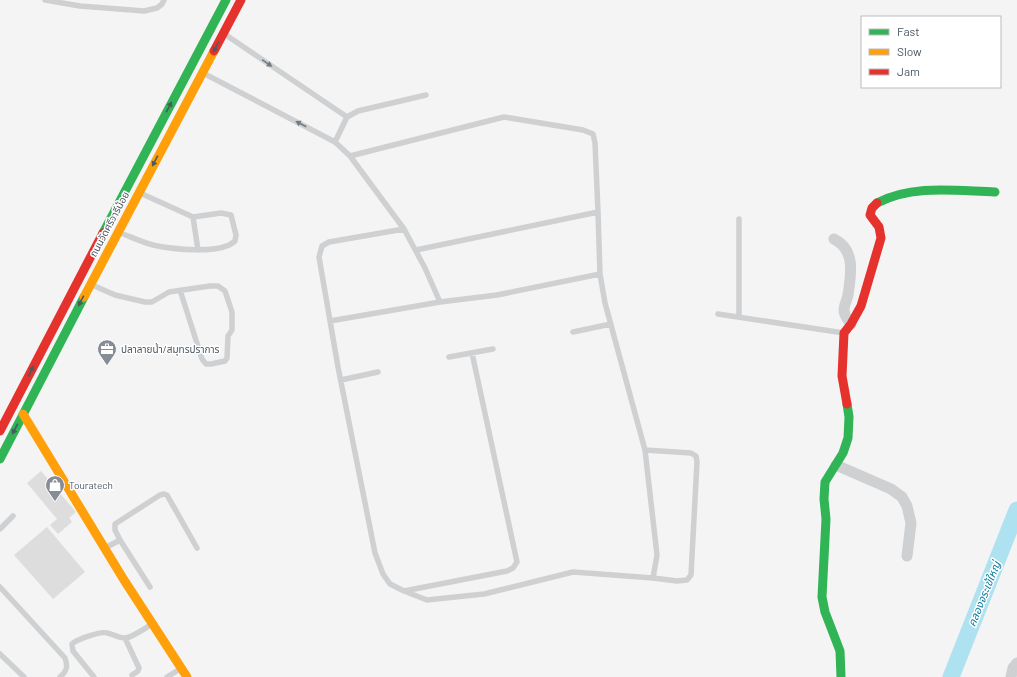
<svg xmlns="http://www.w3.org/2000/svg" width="1017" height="677" viewBox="0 0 1017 677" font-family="Barlow,'Noto Sans Thai',sans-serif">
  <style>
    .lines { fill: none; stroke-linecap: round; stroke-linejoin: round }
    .canal { stroke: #aee2f0; stroke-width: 10 }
    .river { stroke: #aee2f0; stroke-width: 17 }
    .building { fill: #ddddde }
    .lane { stroke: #ced0d2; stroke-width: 5.5 }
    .street { stroke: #ced0d2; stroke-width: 11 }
    .fast { stroke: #30b455; stroke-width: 9 }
    .slow { stroke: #ff9f0a; stroke-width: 9 }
    .jam { stroke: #e5322d; stroke-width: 9 }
    .oneway { fill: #495b60 }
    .oneway2 { fill: #727b83 }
    .labels { text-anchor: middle; stroke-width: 3; stroke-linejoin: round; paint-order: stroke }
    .street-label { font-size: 10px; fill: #4a5661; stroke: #fff }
    .poi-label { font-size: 10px; fill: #4a5661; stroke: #fff; text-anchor: start }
    .water-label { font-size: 11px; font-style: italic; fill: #0c7c9b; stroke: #fff }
  </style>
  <rect width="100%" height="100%" fill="#f4f4f4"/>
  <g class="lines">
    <!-- canal -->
    <path class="canal" d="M1016,513H1017"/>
    <!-- river -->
    <path class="river" d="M951,677L1017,510"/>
  </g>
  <!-- building -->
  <path class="building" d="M41,471L76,512L69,518L72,522L58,534L50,525L57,519L27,483Z
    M47,527L85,572L53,599L14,555Z"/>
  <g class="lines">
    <!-- lane -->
    <path class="lane" d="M45,0L80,6L144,11L157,8L162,4L164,0
      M223,33L347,117
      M203,73L335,142L350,156L404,229L425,268L440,302
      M335,142L347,117L358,111L426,95
      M350,156L504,117L583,130L593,134L595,143L598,212L416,250
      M140,193L193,217L198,250
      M404,229L329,242L322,246L319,257L338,367L375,553L383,574L390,584L404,591L427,600L484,594L573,572L653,578L657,555L645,450L605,303L600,274L598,212
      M118,232C129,236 141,242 153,245C171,249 221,255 235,241L236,235L231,215L221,213L193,217
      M90,284L115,295L145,302H152L169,292L210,286H218L225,291L232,312V330L228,336L227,358L225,361L211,364H206L202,359L180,290
      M718,314L844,333
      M739,317V219
      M330,321L440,302L497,295L600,274
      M573,332L611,324
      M449,357L493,349
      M341,380L378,372
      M645,450L691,453L696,456L697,462L691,575L687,580L677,581L653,578
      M0,529L13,516
      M120,540L150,587
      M105,548L120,540L115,530V524L160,495L164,494L167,495L197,548
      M0,587L65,658C68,667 67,671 60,677
      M404,591L507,571L513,568L517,562L472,353
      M125,638L139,668L138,671L132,675
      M0,654L24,677
      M94,677L73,651L72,644C77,639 101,631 107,633C114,634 119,639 126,638C135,636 143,629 151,625
      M167,677L180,669"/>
    <!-- street -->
    <path class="street" d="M834,239C856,250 851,274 848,295C847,300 844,305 844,310C844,316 848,320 851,324
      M836,465L891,489L902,497L907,506L911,523L907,556
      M1011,677L1013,668L1017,663"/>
    <!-- fast -->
    <path class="fast" d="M877,203C913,184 957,191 995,192
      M103,233L226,0
      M0,459L84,297
      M841,677L840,651L825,612L822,597L826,519L824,499L825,482L843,453L848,438L849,417L847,404"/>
    <!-- slow -->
    <path class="slow" d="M84,297L214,51
      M23,414L124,580L187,677"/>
    <!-- jam -->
    <path class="jam" d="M214,51L241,0
      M847,404L842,376L844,333L851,324L861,306L881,238L879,227L870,215L872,208L877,203
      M0,431L103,233"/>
  </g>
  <!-- one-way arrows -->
  <defs><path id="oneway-solid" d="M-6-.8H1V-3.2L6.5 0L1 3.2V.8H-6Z"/></defs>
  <g class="oneway">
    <use href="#oneway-solid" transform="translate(216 47) rotate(118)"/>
    <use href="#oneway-solid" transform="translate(169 107) rotate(-62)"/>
    <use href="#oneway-solid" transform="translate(155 161) rotate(118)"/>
    <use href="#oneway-solid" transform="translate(81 301) rotate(117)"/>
    <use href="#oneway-solid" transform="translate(31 371) rotate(-63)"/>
    <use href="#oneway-solid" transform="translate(15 429) rotate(118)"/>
  </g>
  <g class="oneway2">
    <use href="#oneway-solid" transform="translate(267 63) rotate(34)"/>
    <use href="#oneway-solid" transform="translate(301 124) rotate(-152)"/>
  </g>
  <!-- icons -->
  <defs>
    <g id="office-pin" transform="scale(1)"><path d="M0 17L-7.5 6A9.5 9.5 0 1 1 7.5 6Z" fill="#868d94" stroke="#fff"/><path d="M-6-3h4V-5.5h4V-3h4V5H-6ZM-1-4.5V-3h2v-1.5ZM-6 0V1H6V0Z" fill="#fff"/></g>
    <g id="shop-pin" transform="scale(1)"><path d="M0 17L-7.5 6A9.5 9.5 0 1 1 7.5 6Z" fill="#868d94" stroke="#fff"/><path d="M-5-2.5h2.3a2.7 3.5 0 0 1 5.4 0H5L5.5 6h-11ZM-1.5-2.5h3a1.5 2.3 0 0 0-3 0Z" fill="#fff"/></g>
  </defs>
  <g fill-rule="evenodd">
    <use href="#office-pin" x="107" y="349"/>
    <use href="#shop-pin" x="55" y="485"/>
  </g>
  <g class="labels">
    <!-- street labels -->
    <g class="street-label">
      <text transform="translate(109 224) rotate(-62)" y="4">ถนนวัดศรีวารีน้อย</text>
    </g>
    <!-- poi labels -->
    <g class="poi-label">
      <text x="121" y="353">ปลาลายน้ำ/สมุทรปราการ</text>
      <text x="69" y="489">Touratech</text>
    </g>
    <!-- water labels -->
    <g class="water-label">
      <text transform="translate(984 594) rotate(-68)" y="4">คลองจระเข้ใหญ่</text>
    </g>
  </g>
  <!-- legend -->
  <rect x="861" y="16" width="140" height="72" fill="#ffffff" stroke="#b7bbc0"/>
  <rect x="869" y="29" width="20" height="6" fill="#30b455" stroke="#b7bbc0"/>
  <text x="897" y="36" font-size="12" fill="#4a5661">Fast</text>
  <rect x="869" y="49" width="20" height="6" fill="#ff9f0a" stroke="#b7bbc0"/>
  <text x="897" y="56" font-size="12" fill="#4a5661">Slow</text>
  <rect x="869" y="69" width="20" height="6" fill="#e5322d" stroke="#b7bbc0"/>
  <text x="897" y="76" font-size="12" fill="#4a5661">Jam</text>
</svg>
